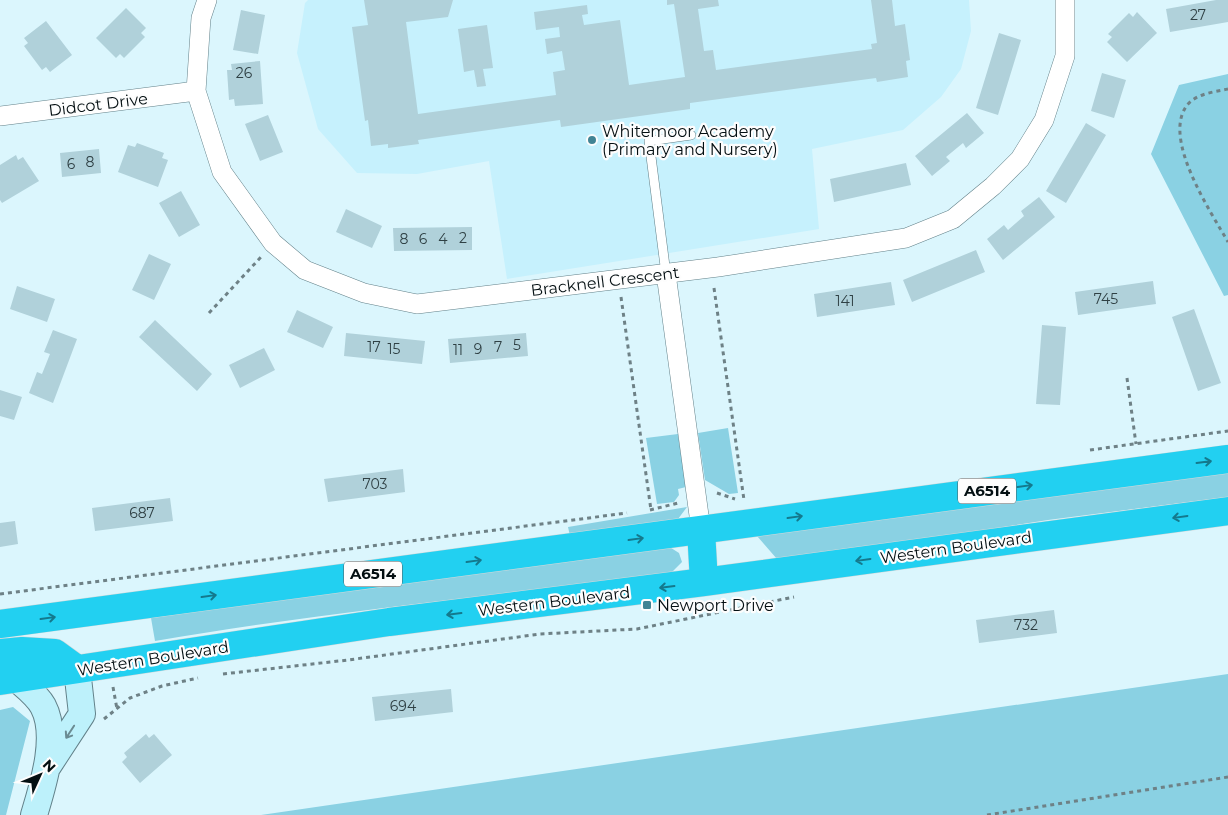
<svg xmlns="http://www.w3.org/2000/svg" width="1228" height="815" font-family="Montserrat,sans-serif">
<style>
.built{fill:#c6f1fd}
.green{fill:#8ad1e3}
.building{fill:#b0d1da}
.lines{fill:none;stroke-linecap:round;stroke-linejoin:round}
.lane-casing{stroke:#628189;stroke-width:10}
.street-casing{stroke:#628189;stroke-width:20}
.secondary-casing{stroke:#628189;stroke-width:28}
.highway-casing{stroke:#d7d9d9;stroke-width:29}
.path{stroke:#6e8186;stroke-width:3;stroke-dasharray:4 4;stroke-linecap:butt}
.lane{stroke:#fff;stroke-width:9}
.street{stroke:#fff;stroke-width:19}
.secondary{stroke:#bdf1fb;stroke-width:26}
.highway{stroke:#22d0f1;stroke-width:28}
.oneway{stroke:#14798d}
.oneway2{stroke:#6a8b92}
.poi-dot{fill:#418494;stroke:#fdfdfd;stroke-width:2}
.labels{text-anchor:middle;stroke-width:4.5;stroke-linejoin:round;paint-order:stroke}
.number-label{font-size:14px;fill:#2f4044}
.shield{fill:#fdfdfd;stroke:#4f5658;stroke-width:1}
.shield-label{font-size:15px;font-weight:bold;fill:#040f12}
.street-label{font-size:16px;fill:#040f12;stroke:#fdfdfd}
.poi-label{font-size:16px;fill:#040f12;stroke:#fdfdfd;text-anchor:start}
</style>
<rect width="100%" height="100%" fill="#dbf6fd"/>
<path class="built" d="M 308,0 L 969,0 L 971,31 L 961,69 L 941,97 L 903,130 L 812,149 L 819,229 L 507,279 L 489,161 L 417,174 L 357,173 L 318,129 L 297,53 L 305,3 Z"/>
<path class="green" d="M 1228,74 L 1228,295 L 1224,296 L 1151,154 L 1179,85 Z
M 728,428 L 738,493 L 729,494 L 705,480 L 698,433 Z
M 678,434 L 686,487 L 678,489 L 679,495 L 674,502 L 657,504 L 646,438 Z
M 1228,471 L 1228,497 L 1048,520 L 923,540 L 777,559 L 757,536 Z
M 687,507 L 678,519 L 663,524 L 570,536 L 568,527 Z
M 668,546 L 679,553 L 682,562 L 672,572 C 500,596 326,611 155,641 L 151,618 Z
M 1228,674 L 1228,815 L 261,815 Z
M 13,707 L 30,721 L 6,815 L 0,815 L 0,710 Z"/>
<path class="building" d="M 364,0 L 453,0 L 448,17 L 406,22 L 418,114 L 556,95 L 553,72 L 565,70 L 562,51 L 547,54 L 545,39 L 560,37 L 559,27 L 536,30 L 534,12 L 587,5 L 588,14 L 582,15 L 584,25 L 620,20 L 629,85 L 685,77 L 674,4 L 667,5 L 667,0 L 718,0 L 719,6 L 698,9 L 704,51 L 713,50 L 716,70 L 872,49 L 871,44 L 877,43 L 871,0 L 892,0 L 895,26 L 905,24 L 910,60 L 906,61 L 908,77 L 877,82 L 876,78 L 690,103 L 690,109 L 561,127 L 560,120 L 418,140 L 419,144 L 388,148 L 388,144 L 371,146 L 368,120 L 365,121 L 352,27 L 368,25 Z
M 1216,0 L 1228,0 L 1228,22 L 1170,32 L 1166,9 Z
M 126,8 L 146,28 L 141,33 L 145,37 L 124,58 L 120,54 L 116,58 L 96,38 Z
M 241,10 L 265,15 L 258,54 L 233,50 Z
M 1137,12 L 1157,33 L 1127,62 L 1107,42 L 1112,37 L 1108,34 L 1129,13 L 1133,17 Z
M 46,21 L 72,55 L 50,72 L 46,67 L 42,70 L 24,46 L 28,43 L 24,38 Z
M 487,25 L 493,68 L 483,69 L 486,86 L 477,87 L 474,70 L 464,72 L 458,29 Z
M 999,33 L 1021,40 L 998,115 L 976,108 Z
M 260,61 L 263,104 L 235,106 L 234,99 L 229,100 L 227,70 L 232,70 L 231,64 Z
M 1102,73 L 1126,80 L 1114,118 L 1091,111 Z
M 967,113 L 984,133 L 966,148 L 963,143 L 946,157 L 950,161 L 932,176 L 915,156 Z
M 268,115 L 283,152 L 260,161 L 245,124 Z
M 1086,123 L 1106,135 L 1066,203 L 1046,191 Z
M 137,143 L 164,153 L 162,158 L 168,160 L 158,187 L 118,172 L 128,145 L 135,147 Z
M 99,149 L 101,173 L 62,177 L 60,153 Z
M 16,155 L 18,160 L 23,157 L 39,181 L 2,203 L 0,200 L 0,165 Z
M 906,163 L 911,185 L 834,202 L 830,179 Z
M 181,191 L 200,225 L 179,237 L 159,203 Z
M 1039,197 L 1055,217 L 1003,260 L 987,239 L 1004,225 L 1008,230 L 1024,216 L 1021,211 Z
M 346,209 L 382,226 L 372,248 L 336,232 Z
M 472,227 L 472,250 L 394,251 L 393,228 Z
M 976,250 L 985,272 L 912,302 L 903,280 Z
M 149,254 L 171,264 L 154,300 L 132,290 Z
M 1153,281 L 1156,304 L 1078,315 L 1075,292 Z
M 891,282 L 895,305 L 817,317 L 814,294 Z
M 17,286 L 55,299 L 47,322 L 10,309 Z
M 1194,309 L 1221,383 L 1198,391 L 1172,317 Z
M 297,310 L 333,327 L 323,348 L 287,332 Z
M 155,320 L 212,374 L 197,391 L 139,337 Z
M 1042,325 L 1066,327 L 1060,405 L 1036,404 Z
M 53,330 L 77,339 L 53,403 L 29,393 L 37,372 L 42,374 L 50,354 L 44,352 Z
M 346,333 L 425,341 L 422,364 L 344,356 Z
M 526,333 L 528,356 L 450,363 L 448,339 Z
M 264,348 L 275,370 L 240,388 L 229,365 Z
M 0,390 L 22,397 L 14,420 L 0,416 Z
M 403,469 L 405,492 L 328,502 L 324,479 Z
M 170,498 L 173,521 L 95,531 L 92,508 Z
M 15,521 L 18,544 L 0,547 L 0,523 Z
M 1054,610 L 1057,633 L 979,643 L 976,620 Z
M 451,689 L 453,712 L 375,721 L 372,697 Z
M 146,734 L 149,738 L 154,734 L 172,755 L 140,783 L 122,762 L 127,757 L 124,753 Z"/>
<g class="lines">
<defs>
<path id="lane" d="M 666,274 L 649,141 L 691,135"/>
<path id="street" d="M 207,0 L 201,18 L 196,91 L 222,172 L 273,243 L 305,270 L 364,293 L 417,304 L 718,267 L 906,238 L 953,219 L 993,186 L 1020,159 L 1044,120 L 1065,56 L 1065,0
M 0,116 L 196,91
M 666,274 L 701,530"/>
<path id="secondary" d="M 17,679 C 26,687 37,695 43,706 C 59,736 43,785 34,815
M 48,766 L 82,714 L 77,669"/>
<path id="highway" d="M 701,530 L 704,582
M 0,624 L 1228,459
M 0,653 L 22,651 L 55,653 L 77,669
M 0,681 L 389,622 L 704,582 L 1228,511"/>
</defs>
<use href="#lane" class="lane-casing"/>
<use href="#street" class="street-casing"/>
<use href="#secondary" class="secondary-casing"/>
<use href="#highway" class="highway-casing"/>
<path class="path" d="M 1228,89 C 1215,92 1199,93 1189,103 C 1159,135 1211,212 1228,242
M 714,288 L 744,500
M 621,297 L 651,510
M 209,313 L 261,257
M 1127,378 L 1136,444
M 1090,450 L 1228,431
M 717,493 L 735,499
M 650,510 L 678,503
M 0,594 L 627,513
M 223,674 L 348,660 L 540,634 L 637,629 L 794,597
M 113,687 L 117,709
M 104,719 L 130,698 L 162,686 L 198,678
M 987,815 L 1228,777"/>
<use href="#lane" class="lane"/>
<use href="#street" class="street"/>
<use href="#secondary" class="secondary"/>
<use href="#highway" class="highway"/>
</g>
<defs><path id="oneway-shaft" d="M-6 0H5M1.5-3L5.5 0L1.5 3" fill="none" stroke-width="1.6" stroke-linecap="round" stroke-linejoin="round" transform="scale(1.25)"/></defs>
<g class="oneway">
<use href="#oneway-shaft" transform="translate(1204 462) rotate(-7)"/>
<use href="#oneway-shaft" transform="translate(1025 486) rotate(-8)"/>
<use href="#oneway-shaft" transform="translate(795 517) rotate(-8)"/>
<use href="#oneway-shaft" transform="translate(1180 517) rotate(172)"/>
<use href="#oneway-shaft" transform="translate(636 539) rotate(-8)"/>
<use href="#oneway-shaft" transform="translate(863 560) rotate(172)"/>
<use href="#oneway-shaft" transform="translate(474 561) rotate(-8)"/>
<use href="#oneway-shaft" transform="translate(667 587) rotate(173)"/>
<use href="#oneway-shaft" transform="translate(209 596) rotate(-8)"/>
<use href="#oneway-shaft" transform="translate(454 614) rotate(173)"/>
<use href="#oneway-shaft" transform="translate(48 618) rotate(-8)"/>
</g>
<use class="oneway2" href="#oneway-shaft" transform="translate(70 732) rotate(123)"/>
<g class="poi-dot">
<circle cx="592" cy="140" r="5"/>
<rect x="642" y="600" width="10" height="10" rx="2.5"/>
</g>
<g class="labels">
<g class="number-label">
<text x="1198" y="20">27</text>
<text x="244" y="78">26</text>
<text x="90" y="167">8</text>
<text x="71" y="169">6</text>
<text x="463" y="243">2</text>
<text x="404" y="244">8</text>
<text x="423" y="244">6</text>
<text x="443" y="244">4</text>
<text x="1106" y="304">745</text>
<text x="845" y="306">141</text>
<text x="517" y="350">5</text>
<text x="374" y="352">17</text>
<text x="498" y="352">7</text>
<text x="394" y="354">15</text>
<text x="478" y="354">9</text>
<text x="458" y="355">11</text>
<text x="375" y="489">703</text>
<text x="142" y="518">687</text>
<text x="1026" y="630">732</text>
<text x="403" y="711">694</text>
</g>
<g class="shield">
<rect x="958" y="478.5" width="58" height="25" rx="4"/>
<rect x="344" y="561.5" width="58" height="25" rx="4"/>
</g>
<g class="shield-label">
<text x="987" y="496">A6514</text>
<text x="373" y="579">A6514</text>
</g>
<g class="street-label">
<text transform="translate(98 104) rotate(-7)" y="6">Didcot Drive</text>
<text transform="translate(605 281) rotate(-7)" y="6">Bracknell Crescent</text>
<text transform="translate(956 547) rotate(-8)" y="6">Western Boulevard</text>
<text transform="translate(554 601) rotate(-7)" y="6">Western Boulevard</text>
<text transform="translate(153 658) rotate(-9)" y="6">Western Boulevard</text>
</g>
<g class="poi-label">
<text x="602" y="137">Whitemoor Academy<tspan x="602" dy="18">(Primary and Nursery)</tspan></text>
<text x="657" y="611">Newport Drive</text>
</g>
</g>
<g transform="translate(40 775) rotate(46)" stroke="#fdfdfd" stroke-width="4" paint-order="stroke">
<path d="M0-4L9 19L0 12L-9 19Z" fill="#040f12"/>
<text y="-8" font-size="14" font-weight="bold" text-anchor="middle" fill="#040f12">N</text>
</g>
</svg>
